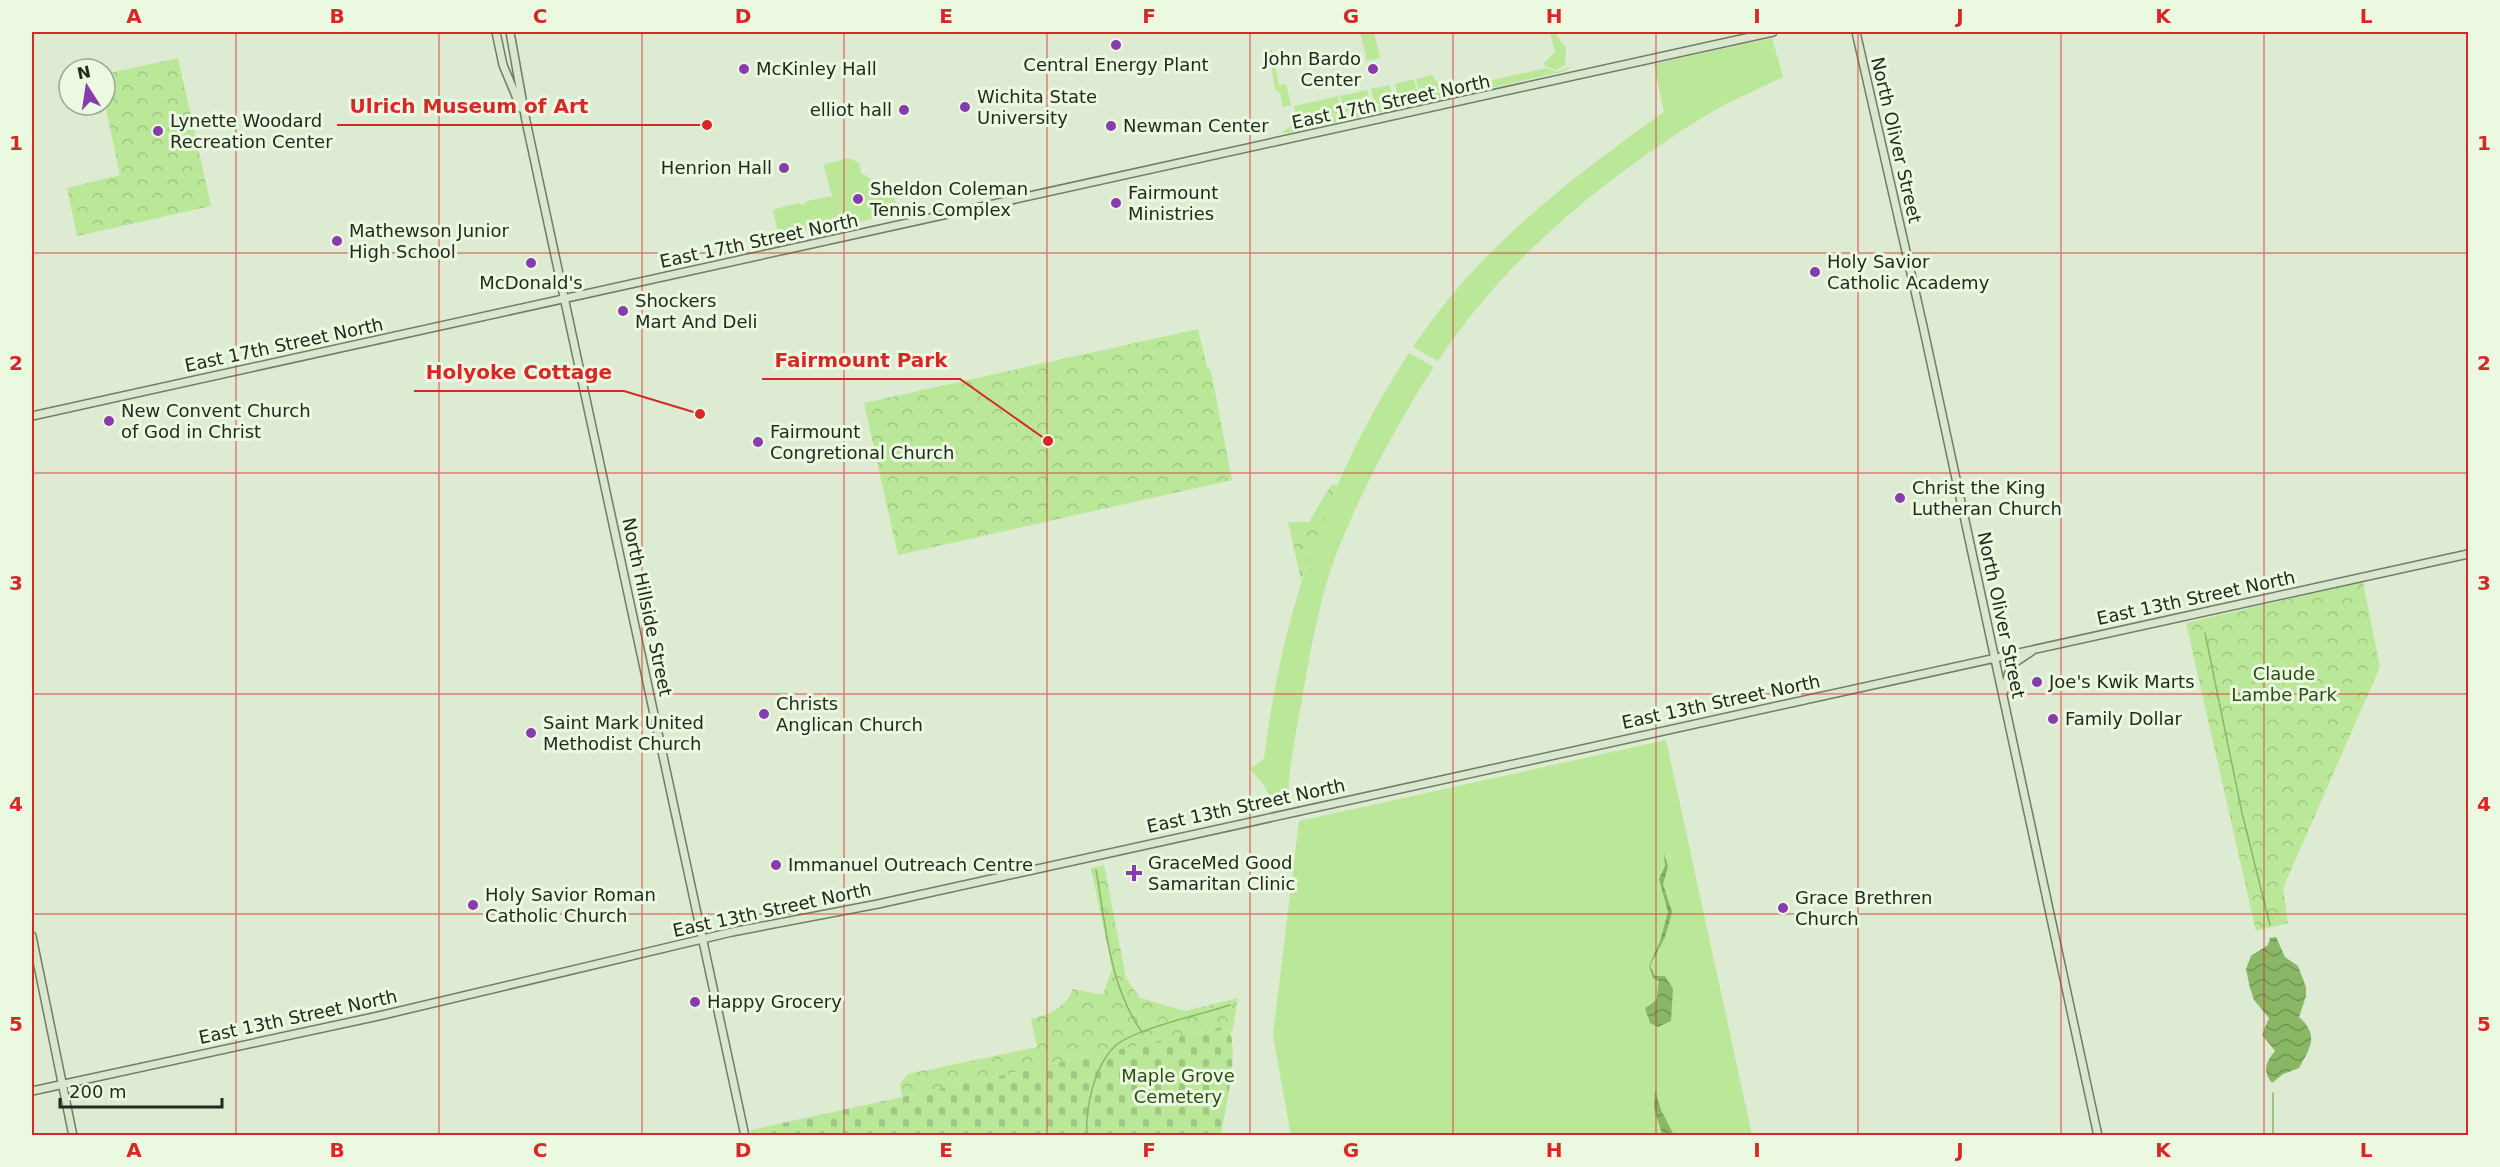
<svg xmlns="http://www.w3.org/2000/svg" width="2500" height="1167" font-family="'DejaVu Sans',sans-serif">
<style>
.grass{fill:#bbe799}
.forest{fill:url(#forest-crowns)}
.cemetery{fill:url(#cemetery-stones)}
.water{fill:url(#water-waves)}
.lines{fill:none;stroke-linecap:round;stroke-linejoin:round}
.stream{stroke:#8ab766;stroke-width:1.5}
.secondary-casing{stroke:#707d67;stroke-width:10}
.secondary{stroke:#d9e7ce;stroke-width:7}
.grid{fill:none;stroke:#d62828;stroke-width:1.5;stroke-opacity:0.55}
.poi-dot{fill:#873bac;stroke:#eaf9df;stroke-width:2}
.labels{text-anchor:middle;stroke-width:6;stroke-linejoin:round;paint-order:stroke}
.poi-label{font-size:18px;fill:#242920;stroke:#eaf9df;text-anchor:start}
.street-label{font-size:18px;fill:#242920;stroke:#eaf9df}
.park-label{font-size:18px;fill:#2f4c14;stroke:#eaf9df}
.leader{fill:none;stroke:#d62828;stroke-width:2}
.callout-dot{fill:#d62828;stroke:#eaf9df;stroke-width:2}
.callout-label{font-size:20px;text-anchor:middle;font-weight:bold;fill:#d62828;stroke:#eaf9df;stroke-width:6;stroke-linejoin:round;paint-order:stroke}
.neatline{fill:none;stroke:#d62828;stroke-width:2}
.grid-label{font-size:20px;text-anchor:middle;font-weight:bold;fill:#d62828}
</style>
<defs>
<pattern id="forest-crowns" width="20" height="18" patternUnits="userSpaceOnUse" patternTransform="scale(1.5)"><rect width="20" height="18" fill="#bbe799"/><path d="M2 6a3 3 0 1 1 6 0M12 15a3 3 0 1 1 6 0" fill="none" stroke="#a1c684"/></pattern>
<pattern id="cemetery-stones" width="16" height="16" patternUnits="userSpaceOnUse" patternTransform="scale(1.5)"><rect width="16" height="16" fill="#bbe799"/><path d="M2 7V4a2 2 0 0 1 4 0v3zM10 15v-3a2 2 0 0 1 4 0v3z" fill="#a1c684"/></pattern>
<pattern id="water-waves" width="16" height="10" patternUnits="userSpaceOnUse" patternTransform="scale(1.5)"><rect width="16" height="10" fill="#8ab766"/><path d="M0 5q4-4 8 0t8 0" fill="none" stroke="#719554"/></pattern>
</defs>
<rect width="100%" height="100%" fill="#dcebd2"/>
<path class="grass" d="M 1360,32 L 1374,32 L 1380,58 L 1367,61 Z
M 1550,32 L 1554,32 L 1566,48 L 1565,65 L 1556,70 L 1545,66 L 1544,63 L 1555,52 Z
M 1772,38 L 1783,77 C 1757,90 1729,101 1705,116 C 1603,179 1504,260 1438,361 L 1413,347 C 1477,250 1571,178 1664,112 L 1654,64 Z
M 1269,50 L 1272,50 L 1279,85 L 1286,84 L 1291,105 L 1283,107 L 1280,93 L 1275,90 Z
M 1571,66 L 1566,71 L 1287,133 L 1282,132 L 1293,125 L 1546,68 L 1557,72 Z
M 1432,75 L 1443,89 L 1420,95 L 1416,79 Z
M 1414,79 L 1418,95 L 1398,100 L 1395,84 Z
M 1390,85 L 1393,101 L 1375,105 L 1371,89 Z
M 1367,90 L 1371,106 L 1344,112 L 1340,96 Z
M 1338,96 L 1341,113 L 1297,122 L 1294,106 Z
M 849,158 L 859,163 L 861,173 L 874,181 L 888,179 L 898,209 L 896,212 L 841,227 L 808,229 L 782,238 L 779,236 L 773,211 L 775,209 L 799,203 L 803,205 L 808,201 L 832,196 L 824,167 L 825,164 Z
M 1409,353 L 1434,367 C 1396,425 1364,486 1338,549 C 1319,598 1310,653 1301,705 C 1295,738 1288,771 1288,804 L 1274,806 L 1264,785 L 1250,769 L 1264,759 C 1281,615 1329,474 1409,353 Z
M 1666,740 L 1752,1135 L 1291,1136 L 1273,1035 L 1299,821 Z"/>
<path class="forest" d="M 178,58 L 211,206 L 77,236 L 67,188 L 120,175 L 105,105 L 105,74 Z
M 1198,329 L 1207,367 L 1211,371 L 1232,480 L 898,555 L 864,403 Z
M 1331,485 L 1337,485 L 1301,580 L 1288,522 L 1309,522 Z
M 2363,582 L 2380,667 L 2283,888 L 2288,923 L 2256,931 L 2186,623 Z
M 1104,865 L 1126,978 L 1140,998 L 1185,1011 L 1238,998 L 1232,1033 L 1227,1026 L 902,1097 L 900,1084 L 908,1074 L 1037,1047 L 1031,1019 C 1052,1013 1064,1009 1073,989 L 1103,995 L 1112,969 L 1091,868 Z"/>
<path class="cemetery" d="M 1227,1026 C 1241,1045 1225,1111 1221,1135 L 752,1135 L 751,1130 Z"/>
<path class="water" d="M 1664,853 L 1668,867 L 1663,884 L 1672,912 L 1665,937 L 1650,966 L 1655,976 L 1665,976 L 1673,989 L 1671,1021 L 1658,1027 L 1650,1023 L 1645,1008 C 1663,997 1655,999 1659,981 L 1653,978 L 1649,966 L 1660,941 L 1668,912 L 1659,879 L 1665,866 Z
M 2276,937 L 2285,957 L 2298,966 L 2306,987 L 2306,996 L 2299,1017 C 2319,1035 2311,1047 2299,1068 L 2283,1074 L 2272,1083 C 2262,1071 2266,1061 2275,1051 L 2262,1035 L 2269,1018 L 2254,1000 L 2250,988 L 2246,969 L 2251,956 L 2268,945 L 2270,938 Z
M 1655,1090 L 1661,1110 L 1674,1135 L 1662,1134 L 1654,1108 Z"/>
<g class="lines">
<path class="stream" d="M 2205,633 L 2242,813 L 2270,925
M 1096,870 C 1106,925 1109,986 1142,1032
M 2273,1093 L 2273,1136
M 1087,1136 C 1085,1109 1094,1068 1113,1048 C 1129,1030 1203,1014 1230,1005"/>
<defs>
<path id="secondary" d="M 496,32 L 503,65 L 521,108
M 510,32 L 526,121 L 745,1136
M 1856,32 L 1923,326 L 2098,1136
M 32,416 L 1773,32
M 2004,691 L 2011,665 L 2032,651
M 32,936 L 73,1136
M 32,1091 L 383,1015 L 732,932 L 878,904 L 2468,554"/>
</defs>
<use href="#secondary" class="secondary-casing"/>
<use href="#secondary" class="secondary"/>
</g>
<path class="grid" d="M 236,32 L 236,1136M 439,32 L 439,1136M 642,32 L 642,1136M 844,32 L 844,1136M 1047,32 L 1047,1136M 1250,32 L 1250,1136M 1453,32 L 1453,1136M 1656,32 L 1656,1136M 1858,32 L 1858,1136M 2061,32 L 2061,1136M 2264,32 L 2264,1136M 32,253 L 2468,253M 32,473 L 2468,473M 32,694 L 2468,694M 32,914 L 2468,914"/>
<g class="poi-dot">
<circle cx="1116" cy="45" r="6"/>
<circle cx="744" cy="69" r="6"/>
<circle cx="1373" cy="69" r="6"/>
<circle cx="965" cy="107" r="6"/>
<circle cx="904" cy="110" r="6"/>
<circle cx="1111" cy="126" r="6"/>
<circle cx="158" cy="131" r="6"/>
<circle cx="784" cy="168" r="6"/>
<circle cx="858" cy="199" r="6"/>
<circle cx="1116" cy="203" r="6"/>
<circle cx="337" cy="241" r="6"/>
<circle cx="531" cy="263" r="6"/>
<circle cx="1815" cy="272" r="6"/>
<circle cx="623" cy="311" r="6"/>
<circle cx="109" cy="421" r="6"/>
<circle cx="758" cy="442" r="6"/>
<circle cx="1900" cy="498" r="6"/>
<circle cx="2037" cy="682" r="6"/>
<circle cx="764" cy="714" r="6"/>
<circle cx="2053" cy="719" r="6"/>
<circle cx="531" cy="733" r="6"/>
<circle cx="776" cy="865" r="6"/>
<path d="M1131 864h6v6h6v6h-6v6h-6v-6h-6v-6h6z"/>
<circle cx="473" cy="905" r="6"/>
<circle cx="1783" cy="908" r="6"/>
<circle cx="695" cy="1002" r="6"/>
</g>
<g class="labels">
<g class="poi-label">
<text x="1361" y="65" text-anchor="end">John Bardo<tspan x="1361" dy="21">Center</tspan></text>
<text x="1116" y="71" text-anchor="middle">Central Energy Plant</text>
<text x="756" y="75">McKinley Hall</text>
<text x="977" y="103">Wichita State<tspan x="977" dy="21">University</tspan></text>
<text x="892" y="116" text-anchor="end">elliot hall</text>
<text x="170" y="127">Lynette Woodard<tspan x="170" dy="21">Recreation Center</tspan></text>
<text x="1123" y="132">Newman Center</text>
<text x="772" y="174" text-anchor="end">Henrion Hall</text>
<text x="870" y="195">Sheldon Coleman<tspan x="870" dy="21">Tennis Complex</tspan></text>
<text x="1128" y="199">Fairmount<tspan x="1128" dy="21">Ministries</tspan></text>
<text x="349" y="237">Mathewson Junior<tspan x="349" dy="21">High School</tspan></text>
<text x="1827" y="268">Holy Savior<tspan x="1827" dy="21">Catholic Academy</tspan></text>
<text x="531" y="289" text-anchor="middle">McDonald's</text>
<text x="635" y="307">Shockers<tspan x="635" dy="21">Mart And Deli</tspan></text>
<text x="121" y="417">New Convent Church<tspan x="121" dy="21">of God in Christ</tspan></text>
<text x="770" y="438">Fairmount<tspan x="770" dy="21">Congretional Church</tspan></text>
<text x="1912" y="494">Christ the King<tspan x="1912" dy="21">Lutheran Church</tspan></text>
<text x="2049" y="688">Joe's Kwik Marts</text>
<text x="776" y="710">Christs<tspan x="776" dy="21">Anglican Church</tspan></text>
<text x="2065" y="725">Family Dollar</text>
<text x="543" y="729">Saint Mark United<tspan x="543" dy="21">Methodist Church</tspan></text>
<text x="1148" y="869">GraceMed Good<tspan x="1148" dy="21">Samaritan Clinic</tspan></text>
<text x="788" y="871">Immanuel Outreach Centre</text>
<text x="485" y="901">Holy Savior Roman<tspan x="485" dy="21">Catholic Church</tspan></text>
<text x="1795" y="904">Grace Brethren<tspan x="1795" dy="21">Church</tspan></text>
<text x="707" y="1008">Happy Grocery</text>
</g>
<g class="street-label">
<text transform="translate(1391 102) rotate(-12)" y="6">East 17th Street North</text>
<text transform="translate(1896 140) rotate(77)" y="6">North Oliver Street</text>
<text transform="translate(759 241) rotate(-12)" y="6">East 17th Street North</text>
<text transform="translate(284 345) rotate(-12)" y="6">East 17th Street North</text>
<text transform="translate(2196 598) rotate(-12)" y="6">East 13th Street North</text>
<text transform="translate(647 607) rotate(78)" y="6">North Hillside Street</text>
<text transform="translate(2001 615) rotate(78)" y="6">North Oliver Street</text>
<text transform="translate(1721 702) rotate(-12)" y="6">East 13th Street North</text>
<text transform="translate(1246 806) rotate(-12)" y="6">East 13th Street North</text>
<text transform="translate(772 910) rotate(-12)" y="6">East 13th Street North</text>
<text transform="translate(298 1017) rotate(-12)" y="6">East 13th Street North</text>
</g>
<g class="park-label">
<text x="2284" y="680">Claude<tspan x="2284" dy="21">Lambe Park</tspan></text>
<text x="1178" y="1082">Maple Grove<tspan x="1178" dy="21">Cemetery</tspan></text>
</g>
</g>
<path class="leader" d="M707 125L600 125H337M1048 441L960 379H762M700 414L624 391H414"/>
<g class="callout-dot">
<circle cx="707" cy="125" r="6"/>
<circle cx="1048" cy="441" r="6"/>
<circle cx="700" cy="414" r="6"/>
</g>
<g class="callout-label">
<text x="469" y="113">Ulrich Museum of Art</text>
<text x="861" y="367">Fairmount Park</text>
<text x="519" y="379">Holyoke Cottage</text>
</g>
<rect width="2500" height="1167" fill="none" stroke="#eaf9df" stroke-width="66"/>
<g transform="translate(87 87) rotate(348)"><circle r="28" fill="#eaf9df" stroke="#9ba693" stroke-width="1.5"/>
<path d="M0-4.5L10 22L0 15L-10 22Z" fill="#873bac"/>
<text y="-9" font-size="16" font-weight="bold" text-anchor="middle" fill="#242920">N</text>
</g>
<path d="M60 1098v9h162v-9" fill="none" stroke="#242920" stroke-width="3"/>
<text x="69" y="1098" font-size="18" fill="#242920" stroke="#eaf9df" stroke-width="4.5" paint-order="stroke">200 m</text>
<rect x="33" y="33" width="2434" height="1101" class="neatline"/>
<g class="grid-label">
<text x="134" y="23">A</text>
<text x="337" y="23">B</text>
<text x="540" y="23">C</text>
<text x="743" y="23">D</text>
<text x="946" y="23">E</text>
<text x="1149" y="23">F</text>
<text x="1351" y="23">G</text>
<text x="1554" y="23">H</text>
<text x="1757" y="23">I</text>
<text x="1960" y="23">J</text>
<text x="2163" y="23">K</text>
<text x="2366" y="23">L</text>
<text x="16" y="150">1</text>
<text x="2484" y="150">1</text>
<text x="16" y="370">2</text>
<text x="2484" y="370">2</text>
<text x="16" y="590">3</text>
<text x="2484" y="590">3</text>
<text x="16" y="811">4</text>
<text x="2484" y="811">4</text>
<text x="16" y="1031">5</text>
<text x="2484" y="1031">5</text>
<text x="134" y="1157">A</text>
<text x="337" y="1157">B</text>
<text x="540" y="1157">C</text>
<text x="743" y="1157">D</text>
<text x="946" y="1157">E</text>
<text x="1149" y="1157">F</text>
<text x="1351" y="1157">G</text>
<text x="1554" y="1157">H</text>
<text x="1757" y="1157">I</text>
<text x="1960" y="1157">J</text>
<text x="2163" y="1157">K</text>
<text x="2366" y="1157">L</text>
</g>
</svg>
